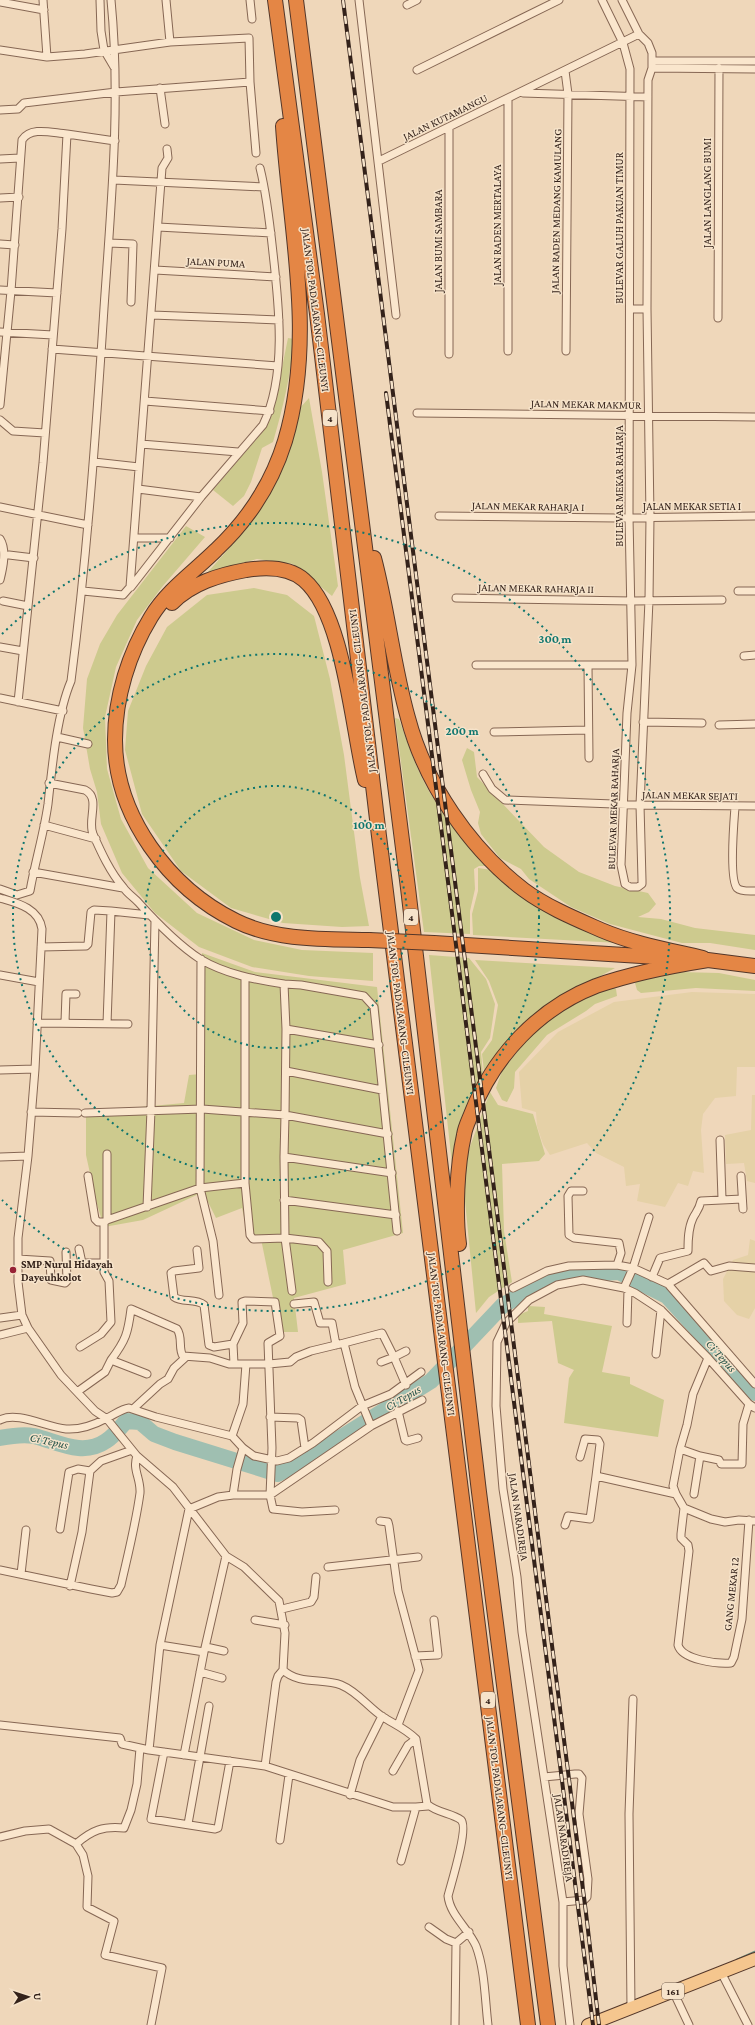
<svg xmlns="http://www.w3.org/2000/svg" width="755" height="2025" font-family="'Crimson Pro',serif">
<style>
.farmland{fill:#e5d1a7}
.green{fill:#cdca8e}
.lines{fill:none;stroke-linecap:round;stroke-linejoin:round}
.stream{stroke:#678c7d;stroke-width:2.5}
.river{stroke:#9fbfb1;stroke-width:16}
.minor-casing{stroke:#866754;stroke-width:9}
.primary-casing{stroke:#533629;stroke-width:14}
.motorway-casing{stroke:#533629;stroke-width:16}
.minor{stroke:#fae6cd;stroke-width:7}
.primary{stroke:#f5c68e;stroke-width:12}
.motorway{stroke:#e48645;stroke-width:14}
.rail-casing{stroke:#34221a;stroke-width:4}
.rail{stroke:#f6e3ca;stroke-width:2.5;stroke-dasharray:8;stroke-linecap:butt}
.motorway-bridge-casing{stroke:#533629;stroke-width:16;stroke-linecap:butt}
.motorway-bridge{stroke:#e48645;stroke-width:14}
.ring{fill:none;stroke:#0f766e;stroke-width:2;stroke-dasharray:2 4}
.poi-dot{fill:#972235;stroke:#f6e3ca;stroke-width:1.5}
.labels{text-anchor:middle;stroke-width:3;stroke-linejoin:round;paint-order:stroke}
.shield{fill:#f6e3ca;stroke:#6e5c4f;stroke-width:1}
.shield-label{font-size:10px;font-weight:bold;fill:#34221a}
.street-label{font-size:11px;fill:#34221a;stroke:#f6e3ca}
.poi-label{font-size:11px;font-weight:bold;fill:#34221a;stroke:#f6e3ca;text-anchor:start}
.water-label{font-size:12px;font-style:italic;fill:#28554b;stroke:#f6e3ca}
.centre{fill:#0f766e;stroke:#f6e3ca;stroke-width:2}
.ring-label{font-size:12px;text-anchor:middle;font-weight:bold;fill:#0f766e;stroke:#f6e3ca;stroke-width:3;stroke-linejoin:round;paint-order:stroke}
</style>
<rect width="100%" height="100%" fill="#efd7ba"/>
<path class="farmland" d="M 692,992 L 755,994 L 755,1067 L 737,1067 L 736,1096 L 715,1098 L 703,1114 L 701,1130 L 704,1173 L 693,1171 L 688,1186 L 678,1183 L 665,1207 L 637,1201 L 640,1184 L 626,1186 L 624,1167 L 596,1153 L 587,1143 L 550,1155 L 543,1144 L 537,1126 L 536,1112 L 522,1108 L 519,1072 L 558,1032 L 614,1002 Z
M 752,1095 L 755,1095 L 755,1183 L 747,1181 L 744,1163 L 726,1164 L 725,1135 L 751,1130 Z
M 750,1239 L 755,1241 L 755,1308 L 749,1319 L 737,1315 L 724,1301 L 723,1279 L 733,1260 L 748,1255 Z"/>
<path class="green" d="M 288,338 L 294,339 C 291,374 283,408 273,442 L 262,448 L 251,482 L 244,496 L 233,506 L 213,490 L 265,429 L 273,412 Z
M 309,398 L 322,472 L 338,586 L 332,596 L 293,564 L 257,559 L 207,573 L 248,527 L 279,473 L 298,410 Z
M 186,526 L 205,537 L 162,587 L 137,620 L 116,667 L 105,717 L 107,769 L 121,819 L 148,868 L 197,913 L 254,940 L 302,950 L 373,953 L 373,981 L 309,976 L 252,967 L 199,947 L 155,913 L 122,873 L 101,824 L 97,792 L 90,769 L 83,728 L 87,679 L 100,644 L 117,615 Z
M 254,588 L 287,595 L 314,616 L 330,679 L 344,755 L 360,878 L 369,926 L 342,927 L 283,923 L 231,908 L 181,871 L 142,814 L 125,750 L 128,711 L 146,666 L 167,627 L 207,595 Z
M 395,718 L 399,719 C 408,744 416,769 430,793 C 445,818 471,845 491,866 L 479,866 L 474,869 L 475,889 L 470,911 L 470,934 L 424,932 Z
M 467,748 L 474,752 L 477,777 L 544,847 L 579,872 L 615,886 L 648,893 L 656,904 L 649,912 L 638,917 L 661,919 L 695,928 L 755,935 L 755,950 L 710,943 L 682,943 L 610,924 L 571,907 L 529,879 L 521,869 L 500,858 L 481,834 L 478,823 L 480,812 L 471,790 L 462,760 Z
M 478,868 L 492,870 L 511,889 L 556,917 L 619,943 L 473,935 L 472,914 L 478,891 Z
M 202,953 L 255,972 L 377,987 L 403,1233 L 343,1250 L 346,1284 L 294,1298 L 298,1332 L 280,1332 L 261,1239 L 249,1241 L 242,1208 L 216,1218 L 203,1192 L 143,1220 L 104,1227 L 96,1201 L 86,1155 L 86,1112 L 184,1103 L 189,1075 L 201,1074 Z
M 429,955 L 469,958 L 486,979 L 495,1004 L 490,1038 L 481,1052 L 483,1075 L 466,1112 L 452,1164 Z
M 475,960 L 615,968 L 568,994 L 501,1050 L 484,1071 L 482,1054 L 492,1040 L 498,1005 L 489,981 Z
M 679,972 L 719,973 L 755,980 L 755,991 L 696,988 L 641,993 L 637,990 L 635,983 L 642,976 Z
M 610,986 L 616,989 L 617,996 L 595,1004 L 586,1011 L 547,1035 L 515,1072 L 514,1088 L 507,1102 L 502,1100 L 496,1088 L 502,1071 L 544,1019 L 600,989 Z
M 490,1092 L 498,1105 L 533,1114 L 545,1154 L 539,1161 L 502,1164 L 504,1231 L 512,1282 L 489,1297 L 476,1313 L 464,1191 L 468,1152 Z
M 528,1306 L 545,1307 L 544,1314 L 612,1326 L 602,1372 L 630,1377 L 630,1384 L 664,1400 L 658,1437 L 564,1423 L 569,1378 L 574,1370 L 558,1363 L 552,1321 L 518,1323 L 518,1315 L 528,1311 Z"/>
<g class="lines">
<path class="stream" d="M 737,1960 L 755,1952"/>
<path class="river" d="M 0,1438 C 10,1436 24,1434 34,1436 C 58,1442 83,1457 106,1441 C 114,1436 120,1428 126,1421 L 140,1422 L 154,1434 L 175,1442 L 278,1474 L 305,1460 L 431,1381 L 503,1305 L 557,1276 L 619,1272 L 667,1296 L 755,1393"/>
<defs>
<path id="minor" d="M 43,0 L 47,57
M 100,0 L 101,31 L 104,50 L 114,67
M 166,0 L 170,42
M 250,0 L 252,19
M 359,0 L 396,315
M 602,0 L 623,43 L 630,69 L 629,517 L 632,665 L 627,713 L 621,865 L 625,884 L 630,887 L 638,887 L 642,884 L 642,880 L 640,805 L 649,600 L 650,517 L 647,309 L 648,80 L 652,68 L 652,53 L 648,43 L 639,34 L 622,0
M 0,2 L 44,10
M 407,5 L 417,0
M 0,50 L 47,57 L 85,54 L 170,42 L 249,38 L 250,82 L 256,153
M 653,61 L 755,61
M 652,68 L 755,69
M 417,70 L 559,0
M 565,71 L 568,94 L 566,351
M 160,88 L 165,124
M 523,93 L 648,97
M 0,110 L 18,109 L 24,103 L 116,92 L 250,82
M 449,129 L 449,354
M 67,134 L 115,141
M 0,159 L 20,158
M 379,161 L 639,34
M 114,180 L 264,187
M 0,198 L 19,197
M 158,227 L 271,233
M 109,243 L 133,244 L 131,302
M 0,244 L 15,245
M 155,270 L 276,277
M 0,290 L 57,293
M 630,309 L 647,309
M 152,315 L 279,320
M 718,318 L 719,68
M 0,332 L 53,335
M 52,349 L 278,366
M 508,351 L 508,99
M 145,401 L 270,411
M 0,405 L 11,291 L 22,140 C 31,126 52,133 67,134 L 62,229 L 43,463 L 18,702
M 417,413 L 755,417
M 0,420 L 13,431 L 45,433
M 141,444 L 238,452
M 94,462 L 139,467
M 138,489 L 201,497
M 0,507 L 88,525
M 439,516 L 617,518 L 755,516
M 134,538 L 170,538
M 0,539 C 7,550 3,568 0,580
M 9,555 L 34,558
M 131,587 L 201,497 L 263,425 C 287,375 279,306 273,253 C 270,225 267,196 260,168
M 83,591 L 123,595 L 130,587 L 162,168 L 168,158 L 167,149
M 738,591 L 755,591
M 456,598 L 632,601 L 722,600
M 3,601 L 28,606
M 0,647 L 23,651
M 744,656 L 755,655
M 476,665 L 632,665
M 588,666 L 589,758
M 0,698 L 63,711
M 643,722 L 702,723
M 719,725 L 755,724
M 494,732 L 588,730
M 57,737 L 88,744
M 483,774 L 492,789 L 505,800 L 640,805 L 755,806
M 49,783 L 85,790 C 101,798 87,820 93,834 C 101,852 110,872 123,887 C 127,893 133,897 138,902 C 156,922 177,944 200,959 C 225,974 256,980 284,984 L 286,1029 L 285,1115 L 202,1109 L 85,1113
M 735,807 C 734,820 729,879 737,888 C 741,892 750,891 755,891
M 44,825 L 96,839
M 33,872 L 123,888
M 0,889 L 17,895 L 30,891 C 35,862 44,833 48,804 C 52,767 57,714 71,681 C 87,557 96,433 104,308 C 111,205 121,103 111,0
M 0,898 C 17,903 39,908 42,929 L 35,1069 L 28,1156 L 18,1238 L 18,1282 L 22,1315 L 28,1328 L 61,1375 L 95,1411 L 107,1419 L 137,1456 L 173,1487 L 226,1556 L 244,1567 L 279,1601 L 285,1633 L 283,1670 C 299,1685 323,1678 341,1685 C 358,1692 368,1707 383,1717 C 394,1724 406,1729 416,1739 L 427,1804 C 437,1813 452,1813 461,1820 C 469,1827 451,1884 448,1896 C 450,1915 468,1928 476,1946 C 485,1970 485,2000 488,2025
M 41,947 L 86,946 L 88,944 L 91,912 L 94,910 L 111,911
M 201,959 L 200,1188 L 213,1241 L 219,1295
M 0,975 L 39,982
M 245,977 L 245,1183 L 250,1235 L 253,1239 L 285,1238 L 319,1242 L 327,1251 L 328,1282
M 284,984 L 301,985 L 364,996 L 374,1007 L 397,1231
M 65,1022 L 66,994 L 76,994
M 37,1023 L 128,1024
M 107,1024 L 111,911 L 149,915
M 286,1029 L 379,1045
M 0,1070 L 35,1069
M 286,1071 L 382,1090
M 31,1112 L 78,1113
M 388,1134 L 285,1115 L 284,1157 L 392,1173
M 720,1140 L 722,1199
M 0,1157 L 28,1156
M 284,1157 L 285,1238 L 292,1291
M 88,1176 L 95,1219 L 98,1222 L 104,1222
M 741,1176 L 743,1209
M 583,1191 L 571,1191 L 568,1196 L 569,1235 L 574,1238 L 619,1243 L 621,1253 L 617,1265
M 284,1200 L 396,1215
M 147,1207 L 151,1110 L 155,921
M 107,1220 L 200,1188 L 245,1183
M 79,1249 L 82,1263 L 104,1263
M 197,1250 L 199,1268 L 174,1271 L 171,1273 L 174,1297 C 182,1303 196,1298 204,1305 L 209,1345 L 214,1347 L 233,1344 L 234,1364
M 18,1259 L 50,1261 L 51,1280 L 65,1283 L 67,1281 L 66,1252
M 652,1277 L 660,1258 L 688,1251 C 688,1241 688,1228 693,1218 C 696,1212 699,1210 701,1201 L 742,1199
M 668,1284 L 704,1263 L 711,1271 L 729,1266 L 755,1268
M 513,1288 L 547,1271 L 569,1266 L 617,1265 L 633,1268 L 668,1284 L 755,1384
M 624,1288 L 633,1268 L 649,1217
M 294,1304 L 314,1302 L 320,1323 L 332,1323 L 336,1345
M 0,1318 L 22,1315
M 627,1323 L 628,1290
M 0,1335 L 28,1328
M 344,1343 L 382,1333 L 394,1357 L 406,1351
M 233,1344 L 243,1323 L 242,1302 L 245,1301 L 275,1302 L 280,1336 L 268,1343 L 272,1448 L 270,1495 L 273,1509 L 302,1512 L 335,1510
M 80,1347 L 101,1334 L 111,1322 L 109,1281 L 104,1272 L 104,1222 L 107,1220 L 107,1154
M 656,1354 L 661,1310
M 381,1362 L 394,1357 L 406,1385
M 147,1374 L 111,1360 C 126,1340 128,1333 131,1309 L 177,1329 C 183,1337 178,1349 183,1356 L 210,1358 L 229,1364 L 269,1364 L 290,1362 L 296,1357 L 311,1351 L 344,1343 L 355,1387 L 371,1426
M 77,1392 L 105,1372 L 111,1360
M 133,1409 L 160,1384 L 168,1379 L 174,1368 L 186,1357
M 398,1411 L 405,1440 L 407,1441 L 418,1438
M 270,1417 L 298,1418 L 301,1420 L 305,1448
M 0,1420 C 17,1411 46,1427 66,1429 C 80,1430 94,1425 107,1418 C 114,1415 121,1409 129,1408 L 156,1417 L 232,1436 L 243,1448 L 254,1456 L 277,1461 L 289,1458 L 313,1443 L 362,1406 L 391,1394 L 421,1372
M 232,1436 L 243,1404 L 246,1364
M 700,1456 L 719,1460 L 721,1464 L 742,1464 L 743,1424 L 749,1404
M 580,1457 L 585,1439 L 598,1440 L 600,1444 L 596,1476 L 676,1494 L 684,1508 L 711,1519 L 725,1522 L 739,1520 L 755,1521
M 676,1494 L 673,1486 L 680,1449
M 694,1494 L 700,1456 L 680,1449 L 687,1425 L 693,1394 L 708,1358
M 233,1495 L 237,1469 L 243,1448
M 684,1508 L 681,1534 L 681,1538 L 688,1545 L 689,1551 L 678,1645 C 682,1660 717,1664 731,1663 L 734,1657 L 742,1619 L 749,1520
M 380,1521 L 388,1522 L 389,1526 L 398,1591 L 419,1670 L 398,1725
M 565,1525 L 568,1516 L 590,1519 L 596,1476
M 60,1529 L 69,1472 L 78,1469 L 90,1471
M 328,1567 L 418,1557
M 0,1570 L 91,1589 L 112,1593 L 117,1592 L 121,1585 C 128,1554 136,1523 140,1493 C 141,1479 132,1469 137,1456
M 21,1574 L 26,1530
M 70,1586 L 82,1532 L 90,1471 L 101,1461 L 132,1450
M 282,1609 L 311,1602 L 314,1597 L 316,1577
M 255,1620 L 285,1625
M 160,1645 L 204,1652 L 226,1556
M 206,1647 L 224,1651
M 415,1656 L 438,1655 L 434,1620
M 283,1670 L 278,1676 L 276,1682 L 265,1766 L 393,1807 L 416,1807
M 200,1672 L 222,1678
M 209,1706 L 200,1757 L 265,1766
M 0,1725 L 120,1738 L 122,1744 L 140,1748
M 149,1750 L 200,1757 L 188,1824
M 164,1752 L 151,1819 L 215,1829 L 218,1828 L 230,1761
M 184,1755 L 204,1652
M 393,1771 L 408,1745 L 416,1739
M 544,1777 L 575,1774 L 579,1774 L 582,1778 L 579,1814 L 588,1879 L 587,1897 L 584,1900 L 563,1902
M 350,1795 L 360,1760 L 382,1716
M 0,1837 L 25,1831 L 49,1829 L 76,1844 L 83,1855 L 88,1876 L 87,1907 L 114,1921 L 105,1955 L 162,1968 L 151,2025
M 280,1840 L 289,1775
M 76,1844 C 92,1830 103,1826 124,1828 L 131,1810 L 137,1784 L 140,1748 L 149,1750 L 160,1645 L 189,1509 L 218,1497 L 233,1495 L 270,1495 L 371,1426 L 422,1400
M 401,1861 L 416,1807 L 428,1806
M 429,1927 L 446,1939 L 456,1943
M 456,1943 L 469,1932
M 721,1972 L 748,2025
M 673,1991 L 689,2025
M 631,2008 L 629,1814 L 633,1699
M 455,2025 L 456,1943
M 570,2025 L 563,1966 L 563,1902 L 522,1632 L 517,1577 L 503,1489 L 496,1406 L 497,1342 L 506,1323 L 529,1300 L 557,1285 L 583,1280 L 624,1288 L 635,1293 L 661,1310 L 708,1358 L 749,1404 L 755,1408"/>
<path id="primary" d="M 588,2025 L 755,1959"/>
<path id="motorway" d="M 275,0 L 317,314 L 379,836 L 528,2025
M 296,0 L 408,888 L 479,1492 L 548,2025
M 283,126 C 290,232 316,337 285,441 C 272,483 248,520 216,550 C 195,571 167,590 151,617 C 129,653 115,697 115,740 C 115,816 169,888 236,921 C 276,941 325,939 369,940
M 374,558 C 388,611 393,665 408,718 C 425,783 470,849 524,890 C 547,907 576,919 601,930 C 634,944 669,950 703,958
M 172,603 C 192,583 219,575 246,570 C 265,567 289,567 304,580 C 344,614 352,728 365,780
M 434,943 L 673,958
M 700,959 L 755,966
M 459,1244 C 455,1213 457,1166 464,1135 C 465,1127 469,1120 472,1112 C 494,1056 539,1008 596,986 C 633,973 670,966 708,960"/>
</defs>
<use href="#minor" class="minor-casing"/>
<use href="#primary" class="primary-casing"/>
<use href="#motorway" class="motorway-casing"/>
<use href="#minor" class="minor"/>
<use href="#primary" class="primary"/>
<use href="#motorway" class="motorway"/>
<defs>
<path id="rail" d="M 343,0 L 586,1913 L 599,2025
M 386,393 L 593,2025"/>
</defs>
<use href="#rail" class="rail-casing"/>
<use href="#rail" class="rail"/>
<defs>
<path id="motorway-bridge" d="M 369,940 L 434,943"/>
</defs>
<use href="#motorway-bridge" class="motorway-bridge-casing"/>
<use href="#motorway-bridge" class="motorway-bridge"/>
</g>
<g class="ring">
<circle cx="276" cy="917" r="131"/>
<circle cx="276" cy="917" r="263"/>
<path d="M2 634A394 394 0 1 1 2 1200"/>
</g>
<circle class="poi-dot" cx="13" cy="1270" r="4"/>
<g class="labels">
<g class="shield">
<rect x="323" y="410" width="14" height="16" rx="3"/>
<rect x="404" y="909" width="14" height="16" rx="3"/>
<rect x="481" y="1692" width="14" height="16" rx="3"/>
<rect x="662" y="1983" width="22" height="16" rx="3"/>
</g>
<g class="shield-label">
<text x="330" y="422">4</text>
<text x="411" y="921">4</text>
<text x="488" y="1704">4</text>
<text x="673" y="1995">161</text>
</g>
<g class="street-label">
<text transform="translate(445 117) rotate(-26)" y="4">JALAN KUTAMANGU</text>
<text transform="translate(707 193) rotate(-90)" y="4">JALAN LANGLANG BUMI</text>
<text transform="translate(556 211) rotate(-89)" y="4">JALAN RADEN MEDANG KAMULANG</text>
<text transform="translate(497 225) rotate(-90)" y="4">JALAN RADEN MERTALAYA</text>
<text transform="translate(619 228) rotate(-90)" y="4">BULEVAR GALUH PAKUAN TIMUR</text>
<text transform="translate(438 241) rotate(-90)" y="4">JALAN BUMI SAMBARA</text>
<text transform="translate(216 262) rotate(3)" y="4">JALAN PUMA</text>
<text transform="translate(316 310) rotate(83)" y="4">JALAN TOL PADALARANG–CILEUNYI</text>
<text transform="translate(586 404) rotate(1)" y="4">JALAN MEKAR MAKMUR</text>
<text transform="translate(619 486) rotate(-90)" y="4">BULEVAR MEKAR RAHARJA</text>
<text transform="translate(528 506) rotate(1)" y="4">JALAN MEKAR RAHARJA I</text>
<text x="692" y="510">JALAN MEKAR SETIA I</text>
<text transform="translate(536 588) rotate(1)" y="4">JALAN MEKAR RAHARJA II</text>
<text transform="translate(362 691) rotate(-97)" y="4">JALAN TOL PADALARANG–CILEUNYI</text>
<text transform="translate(690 795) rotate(1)" y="4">JALAN MEKAR SEJATI</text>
<text transform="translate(613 809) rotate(-88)" y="4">BULEVAR MEKAR RAHARJA</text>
<text transform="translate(401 1013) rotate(83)" y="4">JALAN TOL PADALARANG–CILEUNYI</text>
<text transform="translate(442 1334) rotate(83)" y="4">JALAN TOL PADALARANG–CILEUNYI</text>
<text transform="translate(519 1517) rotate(82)" y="4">JALAN NARADIREJA</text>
<text transform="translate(731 1594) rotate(-84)" y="4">GANG MEKAR 12</text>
<text transform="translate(500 1798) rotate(83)" y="4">JALAN TOL PADALARANG–CILEUNYI</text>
<text transform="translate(564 1838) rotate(82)" y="4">JALAN NARADIREJA</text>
</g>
<g class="poi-label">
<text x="21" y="1268">SMP Nurul Hidayah<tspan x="21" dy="13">Dayeuhkolot</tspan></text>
</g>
<g class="water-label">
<text transform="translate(721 1356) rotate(48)" y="4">Ci Tepus</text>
<text transform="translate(403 1398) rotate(-31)" y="4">Ci Tepus</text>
<text transform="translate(49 1441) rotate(12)" y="4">Ci Tepus</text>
</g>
</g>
<circle cx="276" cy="917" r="6" class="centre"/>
<g class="ring-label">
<text x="555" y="643">300 m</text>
<text x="462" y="735">200 m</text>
<text x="369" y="829">100 m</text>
</g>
<g transform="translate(28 1997) rotate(87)" stroke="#f6e3ca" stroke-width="3" paint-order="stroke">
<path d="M0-3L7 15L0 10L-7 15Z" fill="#34221a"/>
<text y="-6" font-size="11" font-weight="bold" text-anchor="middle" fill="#34221a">U</text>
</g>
</svg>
